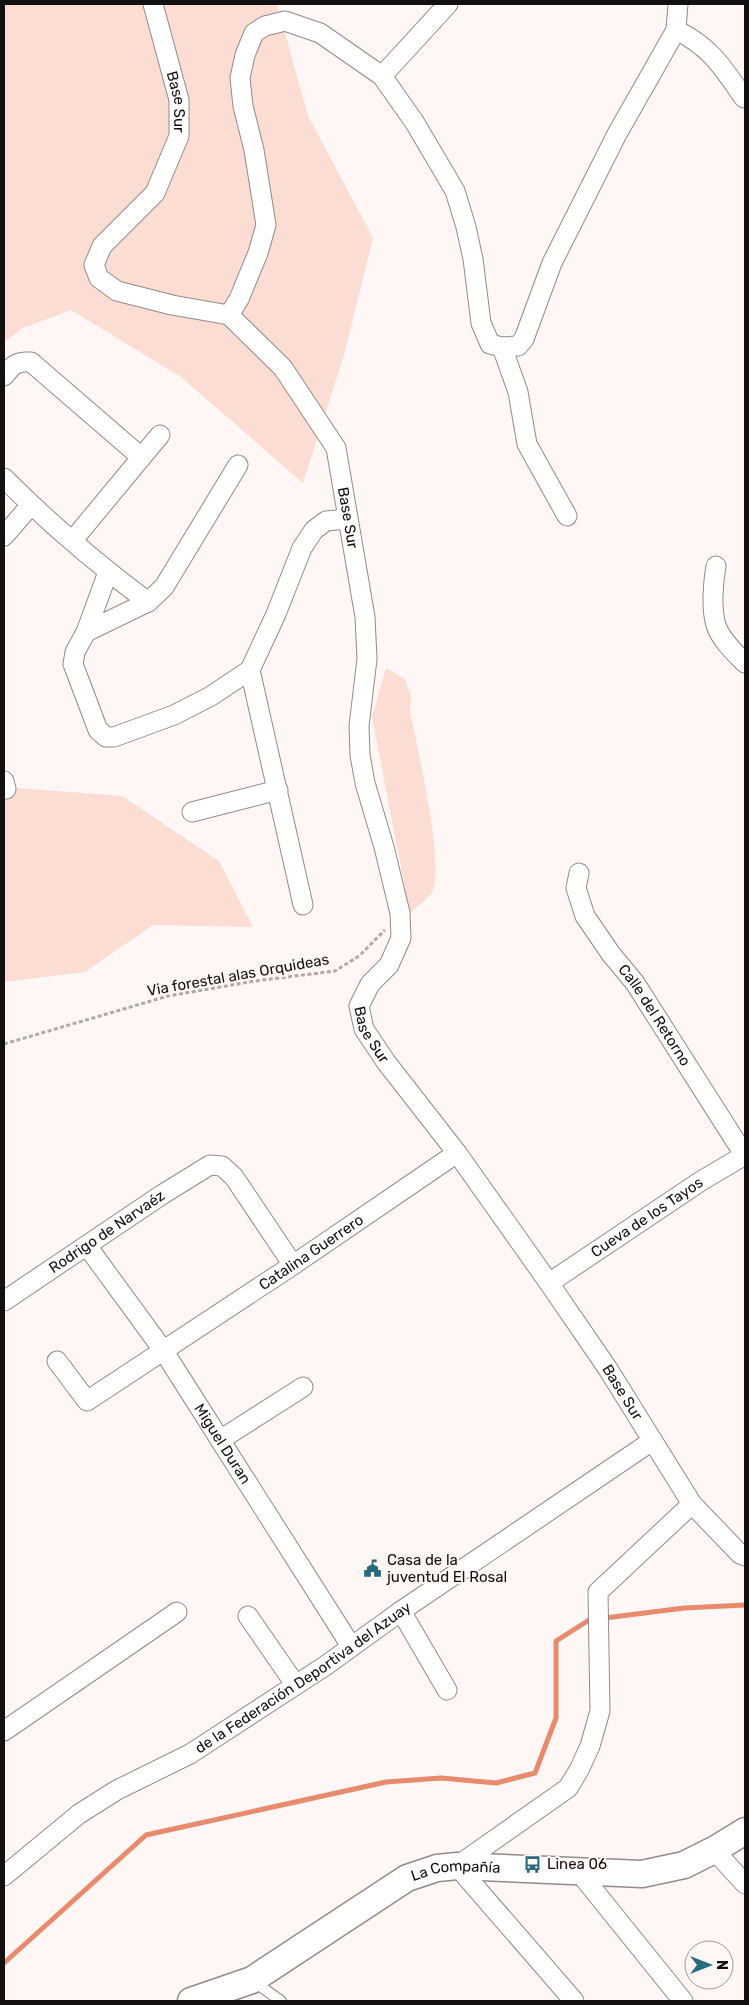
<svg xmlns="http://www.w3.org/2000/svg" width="749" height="2005" font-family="Rubik,sans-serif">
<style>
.green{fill:#fbddd4}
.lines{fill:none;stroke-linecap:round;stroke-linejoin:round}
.stream{stroke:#e88a6c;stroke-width:5}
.lane-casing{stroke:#948a87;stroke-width:12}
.street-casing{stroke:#948a87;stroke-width:21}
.secondary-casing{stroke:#948a87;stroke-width:29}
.path{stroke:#afa9a8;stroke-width:3;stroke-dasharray:4 2.5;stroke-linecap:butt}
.lane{stroke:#fff;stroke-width:10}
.street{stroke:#fff;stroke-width:19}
.secondary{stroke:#fff;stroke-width:26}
.labels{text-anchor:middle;stroke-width:4;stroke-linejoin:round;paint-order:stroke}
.street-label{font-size:15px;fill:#14100f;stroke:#fef7f5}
.poi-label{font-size:15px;fill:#14100f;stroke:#fef7f5;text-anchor:start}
</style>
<rect width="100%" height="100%" fill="#fef7f5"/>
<path class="green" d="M 4,4 L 277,4 L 308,116 L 373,238 L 344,355 L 303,483 L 181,377 L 71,310 L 23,328 L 4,342 Z
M 386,668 L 405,679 L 411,697 L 410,711 C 416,744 446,866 432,892 C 427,900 416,907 410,914 L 372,717 Z
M 4,787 L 122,796 L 219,861 L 253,927 L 153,925 L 85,972 L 4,982 Z"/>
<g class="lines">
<path class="stream" d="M 4,1963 L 146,1835 L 386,1782 L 441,1778 L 496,1783 L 535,1773 L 556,1718 L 556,1641 L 589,1620 L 684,1608 L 745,1605"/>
<defs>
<path id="lane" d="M 253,1981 L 281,2001"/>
<g id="street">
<path id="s1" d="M 153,4 L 179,100 L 179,136 L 155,193 L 102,246 L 94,265 L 99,278 L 117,291 L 172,305 L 229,315 L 283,368 L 336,448 L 365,617 L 367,659 L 359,726 L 360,755 L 365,783 L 384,847 L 400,913 L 401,938 L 389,965 L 370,984 L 359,1006 L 364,1029 L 386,1062 L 457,1153 L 549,1283 L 608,1369 L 692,1504 L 740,1554 L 745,1556"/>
<path d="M 676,30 C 711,47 723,68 744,98"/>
<path d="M 382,76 L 448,4"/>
<path d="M 229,315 L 239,299 L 258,253 L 266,225 L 254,150 L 243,106 L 240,78 L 245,55 L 254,33 L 265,26 L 285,21 L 320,33 L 382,76 L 415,123 L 455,191 L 466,227 L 473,259 L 481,323 L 490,344 L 502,347 L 518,346 L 524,339 L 552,263 L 617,134 L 676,30 L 678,4"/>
<path d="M 502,347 L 518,392 L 527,444 L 567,516"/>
<path d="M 4,376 C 13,365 16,361 31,362 L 141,457"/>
<path d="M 4,478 C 48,522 97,564 148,602"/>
<path d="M 4,536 L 31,505"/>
<path d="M 73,540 L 160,435"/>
<path d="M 716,566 C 713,583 711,609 716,625 C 720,639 735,653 745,663"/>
<path d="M 108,572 L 86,632 L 75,652 L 73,664 L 98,730 L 106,737 L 114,737 L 174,715 L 211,696 L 250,670 L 276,614 L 302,548 L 314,530 L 326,521 L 347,519"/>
<path d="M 86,632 L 148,602 L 164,587 L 238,465"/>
<path d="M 250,670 L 303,905"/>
<path d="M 4,781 L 6,789"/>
<path d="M 192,812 L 278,790"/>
<path id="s2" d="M 579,873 L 576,888 L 585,916 L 611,954 L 635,983 L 745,1156"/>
<path id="s3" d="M 87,1246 L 163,1350 L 351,1646"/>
<path id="s4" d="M 549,1283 L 701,1181 L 745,1155"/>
<path id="s5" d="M 4,1301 L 163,1194 L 210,1165 L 222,1166 L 234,1177 L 293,1265"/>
<path id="s6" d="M 57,1361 L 87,1401 L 293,1265 L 457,1153"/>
<path d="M 220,1440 L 303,1387"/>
<path d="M 401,1611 L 447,1690"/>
<path d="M 248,1616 L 295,1684"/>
<path d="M 4,1731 L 177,1612"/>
<path d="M 714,1850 L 745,1884"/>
<path d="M 579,1872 L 683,2001"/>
<path id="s7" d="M 4,1876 L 79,1814 L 117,1790 L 190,1754 L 325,1666 L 401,1611 L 652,1441"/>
<path d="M 574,2001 L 457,1866 L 568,1788 L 579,1770 L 590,1746 L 600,1711 L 598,1592 L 692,1504"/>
</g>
<g id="secondary">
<path id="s8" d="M 191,2001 L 252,1980 L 407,1878 L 437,1868 L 457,1866 L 642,1874 L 684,1865 L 714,1850 L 745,1831"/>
</g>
</defs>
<use href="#lane" class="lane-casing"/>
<use href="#street" class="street-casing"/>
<use href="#secondary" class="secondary-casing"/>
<path class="path" d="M 4,1044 L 168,996 L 255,981 L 335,971 L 359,956 L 385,930"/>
<use href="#lane" class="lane"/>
<use href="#street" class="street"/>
<use href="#secondary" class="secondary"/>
</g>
<defs>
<symbol id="civic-bare" viewBox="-9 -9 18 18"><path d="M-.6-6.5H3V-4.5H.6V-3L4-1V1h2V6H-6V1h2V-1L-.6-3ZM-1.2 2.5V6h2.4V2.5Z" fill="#286b7d" stroke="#fef7f5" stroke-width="2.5" paint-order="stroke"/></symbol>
<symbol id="bus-bare" viewBox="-9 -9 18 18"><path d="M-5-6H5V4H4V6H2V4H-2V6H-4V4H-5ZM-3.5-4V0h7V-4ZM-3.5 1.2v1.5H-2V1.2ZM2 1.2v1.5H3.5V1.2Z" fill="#286b7d" stroke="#fef7f5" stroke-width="2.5" paint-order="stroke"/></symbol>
</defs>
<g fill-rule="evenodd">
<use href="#civic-bare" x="360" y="1556" width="25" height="25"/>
<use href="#bus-bare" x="520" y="1852" width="25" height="25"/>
</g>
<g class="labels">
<g class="street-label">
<text dy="5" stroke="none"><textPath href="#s1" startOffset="101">Base Sur</textPath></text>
<text dy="5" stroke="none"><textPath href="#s1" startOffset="686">Base Sur</textPath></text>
<text transform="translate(238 975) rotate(-10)" y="5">Via forestal alas Orquideas</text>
<text dy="5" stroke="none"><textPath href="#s2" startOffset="166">Calle del Retorno</textPath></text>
<text dy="5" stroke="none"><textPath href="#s1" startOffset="1226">Base Sur</textPath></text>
<text dy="5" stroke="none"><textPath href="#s4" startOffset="118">Cueva de los Tayos</textPath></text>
<text dy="5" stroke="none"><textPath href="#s5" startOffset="124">Rodrigo de Narvaéz</textPath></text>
<text dy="5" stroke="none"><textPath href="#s6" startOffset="319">Catalina Guerrero</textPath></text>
<text dy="5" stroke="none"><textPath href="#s1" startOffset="1664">Base Sur</textPath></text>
<text dy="5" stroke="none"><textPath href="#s3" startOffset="240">Miguel Duran</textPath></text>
<text dy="5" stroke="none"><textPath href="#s7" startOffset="360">de la Federación Deportiva del Azuay</textPath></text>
<text dy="5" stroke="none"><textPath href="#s8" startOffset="300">La Compañía</textPath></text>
</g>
<g class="poi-label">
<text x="387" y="1565">Casa de la<tspan x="387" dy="17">juventud El Rosal</tspan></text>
<text x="547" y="1869">Linea 06</text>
</g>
</g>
<rect width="749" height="2005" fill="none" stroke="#14100f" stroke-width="10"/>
<g transform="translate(709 1965) rotate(90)"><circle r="24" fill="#fef7f5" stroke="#a09b99"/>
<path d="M0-4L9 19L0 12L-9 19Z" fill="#286b7d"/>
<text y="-8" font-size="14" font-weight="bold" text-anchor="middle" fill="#14100f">N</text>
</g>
</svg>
